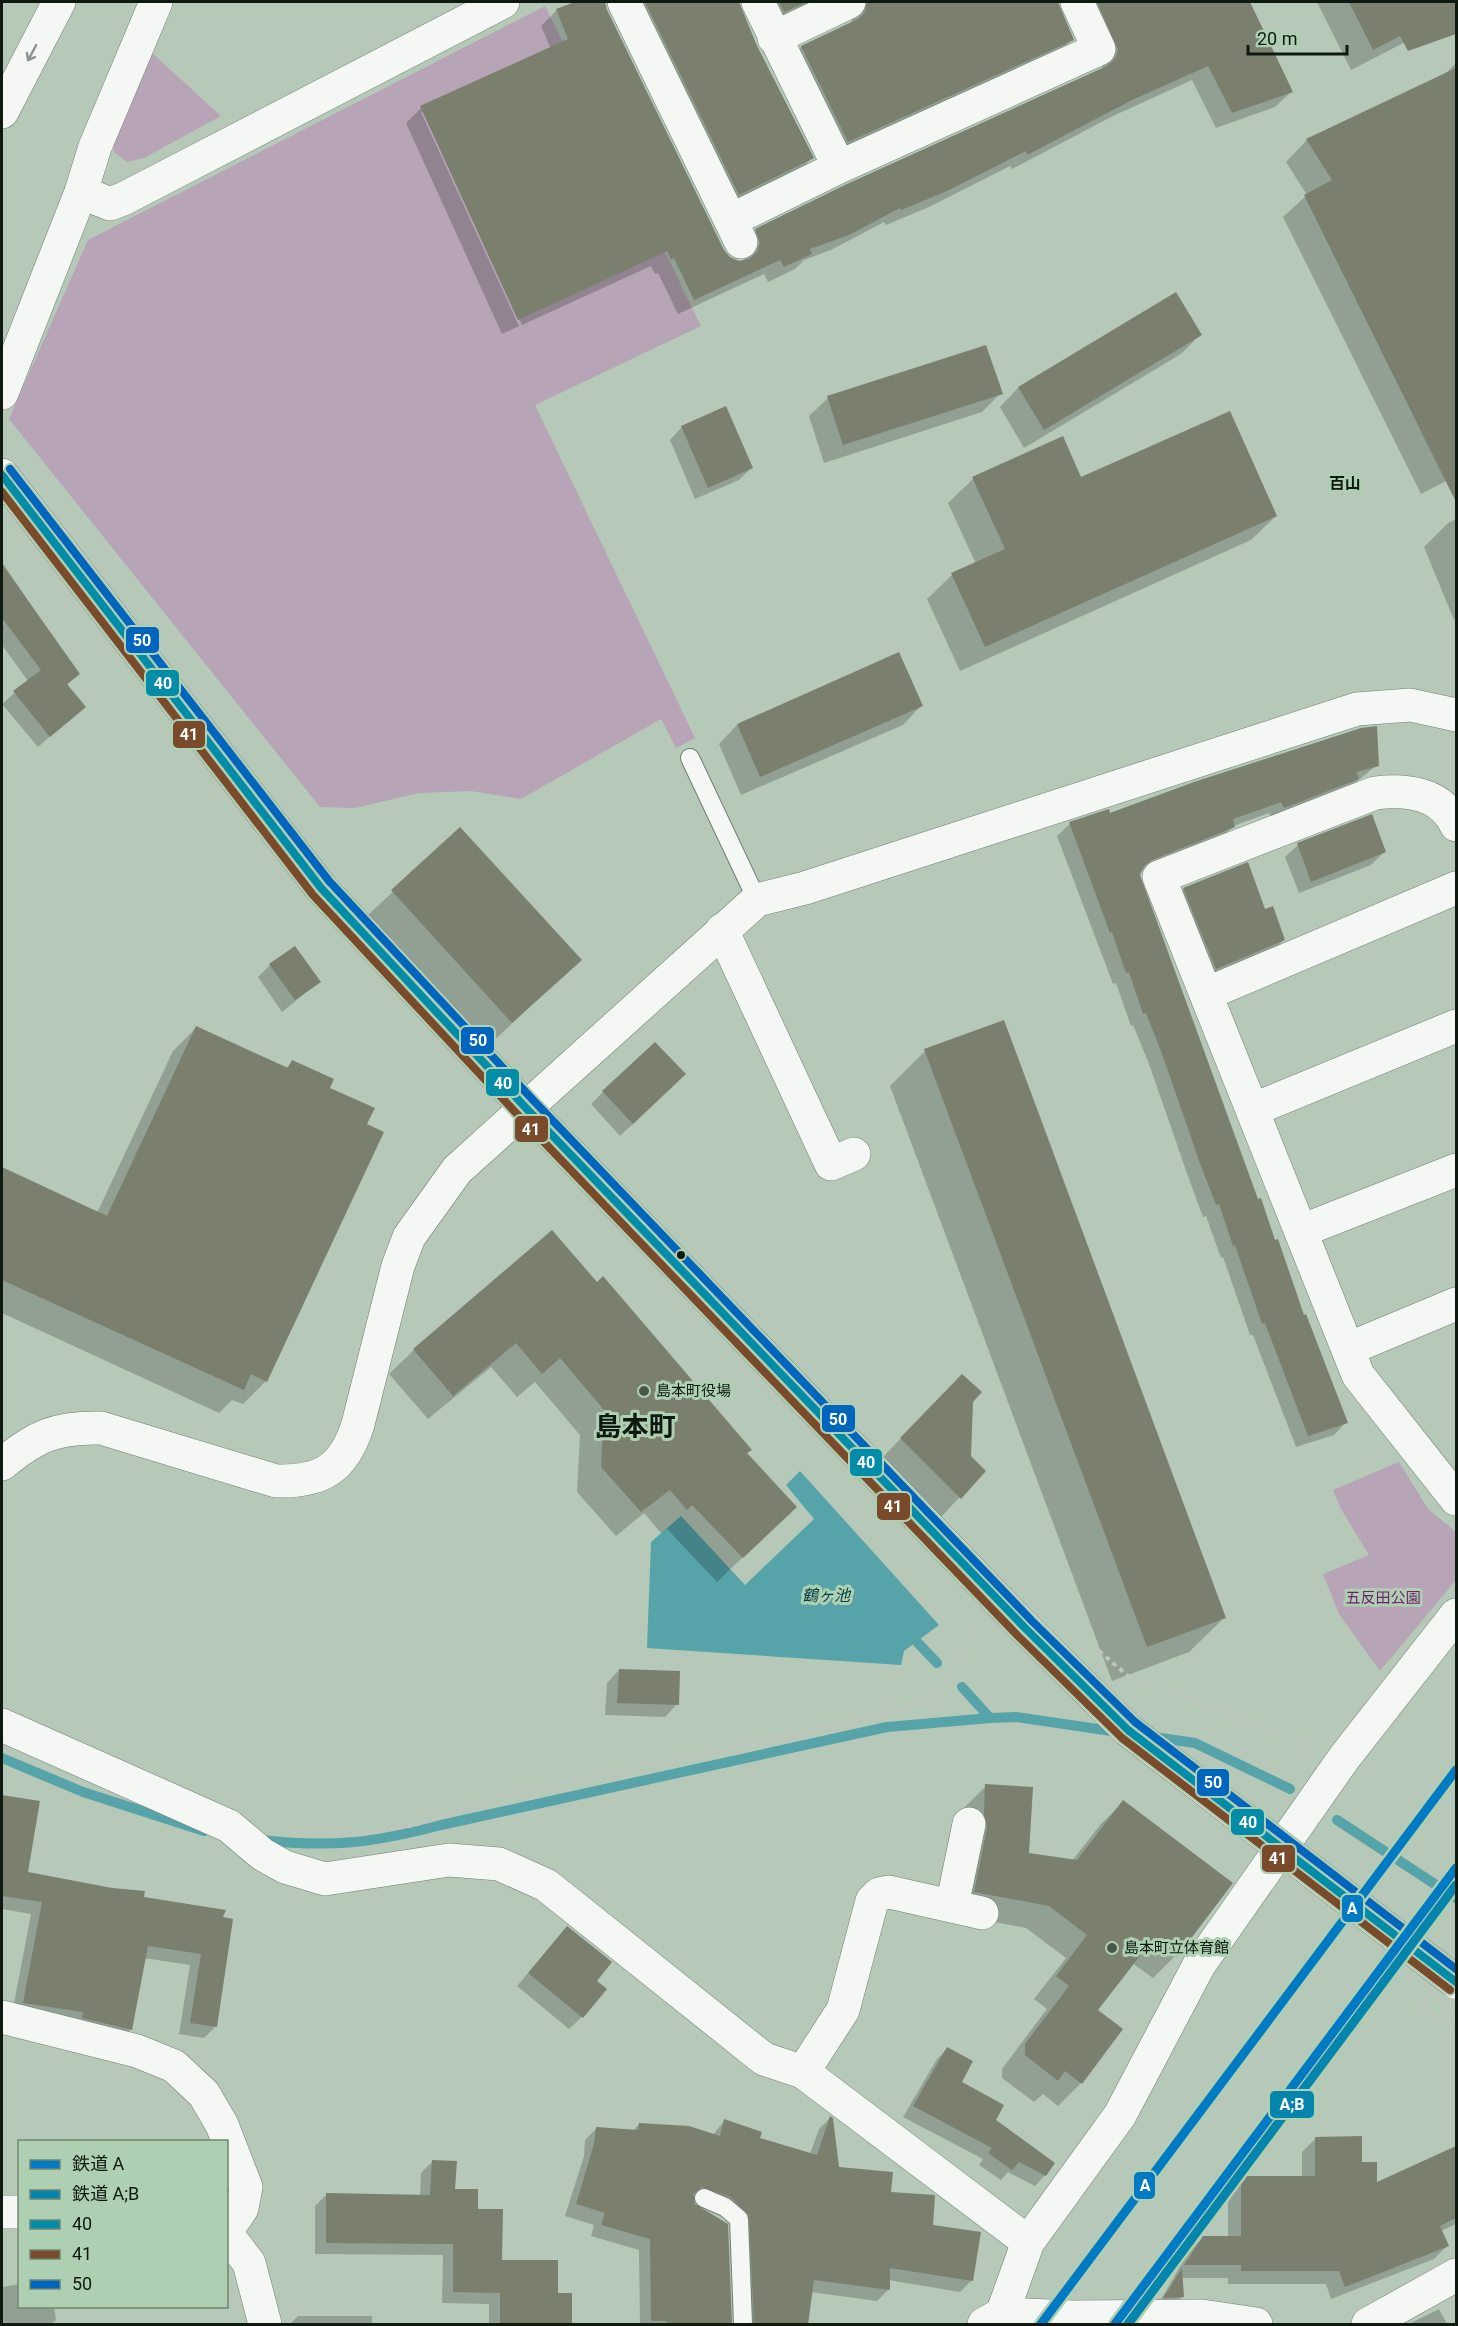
<svg xmlns="http://www.w3.org/2000/svg" width="1458" height="2326" font-family="Roboto,'Noto Sans JP',sans-serif">
<style>
.green{fill:#b7a4b6}
.water{fill:#56a4a9}
.shadow{fill:#0003}
.lines{fill:none;stroke-linecap:round;stroke-linejoin:round}
.stream{stroke:#56a4a9;stroke-width:10}
.building{fill:#7a7f6e}
.service-casing{stroke:#707d72;stroke-width:20}
.minor-casing{stroke:#707d72;stroke-width:34}
.tertiary-casing{stroke:#707d72;stroke-width:34}
.primary-casing{stroke:#707d72;stroke-width:34}
.motorway-casing{stroke:#707d72;stroke-width:34}
.path{stroke:#c0c5c1;stroke-width:4;stroke-dasharray:4.5 4.5;stroke-linecap:butt}
.service{stroke:#f4f7f4;stroke-width:18}
.minor{stroke:#f4f7f4;stroke-width:33}
.tertiary{stroke:#f4f7f4;stroke-width:33}
.primary{stroke:#f4f7f4;stroke-width:33}
.motorway{stroke:#f4f7f4;stroke-width:33}
.tertiary-bridge-casing{stroke:#707d72;stroke-width:34;stroke-linecap:butt}
.tertiary-bridge{stroke:#f4f7f4;stroke-width:33}
.bus-1-casing{stroke:#afcfb2;stroke-width:12}
.bus-2-casing{stroke:#afcfb2;stroke-width:12}
.bus-3-casing{stroke:#afcfb2;stroke-width:12}
.bus-1{stroke:#038ca8;stroke-width:8}
.bus-2{stroke:#7a4b2a;stroke-width:8}
.bus-3{stroke:#0065bd;stroke-width:8}
.rail-1-casing{stroke:#afcfb2;stroke-width:14}
.rail-2-casing{stroke:#afcfb2;stroke-width:14}
.rail-1{stroke:#007ac2;stroke-width:9}
.rail-2{stroke:#0585ab;stroke-width:9}
.oneway{stroke:#8c948d}
.bus-dot{fill:#0e1a10;stroke:#afcfb2;stroke-width:2}
.poi-dot{fill:#49574b;stroke:#afcfb2;stroke-width:2}
.labels{text-anchor:middle;stroke-width:6;stroke-linejoin:round;paint-order:stroke}
.poi-label{font-size:15px;fill:#0e1a10;stroke:#afcfb2;text-anchor:start}
.park-label{font-size:15px;fill:#712170;stroke:#afcfb2}
.neighbourhood-label{font-size:16px;font-weight:bold;fill:#0e1a10;stroke:#afcfb2}
.water-label{font-size:16px;font-style:italic;fill:#003f47;stroke:#afcfb2}
.town-label{font-size:27px;font-weight:bold;fill:#0e1a10;stroke:#afcfb2}
.line-badge{stroke:#afcfb2;stroke-width:2}
.badge-label{font-size:16px;text-anchor:middle;font-weight:bold;fill:#fff}
</style>
<rect width="100%" height="100%" fill="#b6c8b8"/>
<path class="green" d="M 545,6 L 701,326 L 535,405 L 695,738 L 676,748 L 661,719 L 521,799 L 471,791 L 419,793 L 355,808 L 320,807 L 9,419 L 88,240 Z
M 152,53 L 221,116 L 144,158 L 127,162 L 114,152 L 113,141 Z
M 1399,1462 L 1428,1509 L 1456,1532 L 1456,1580 L 1380,1671 L 1339,1614 L 1323,1574 L 1369,1555 L 1341,1509 L 1333,1490 Z"/>
<path class="water" d="M 800,1471 L 939,1625 L 904,1651 L 901,1665 L 647,1648 L 651,1542 L 681,1516 L 745,1585 L 814,1519 L 786,1485 Z"/>
<path class="shadow" d="M 579,2 L 603,2 L 723,251 L 730,259 L 740,262 L 745,259 L 741,246 L 756,230 L 1101,70 L 1103,67 L 1078,9 L 1071,2 L 1249,2 L 1291,92 L 1275,107 L 1216,128 L 1192,80 L 1113,116 L 1012,169 L 1010,166 L 929,207 L 886,225 L 884,222 L 831,250 L 804,260 L 795,269 L 768,282 L 764,274 L 678,314 L 658,273 L 655,274 L 651,266 L 522,325 L 425,112 L 421,112 L 519,326 L 502,334 L 406,123 L 421,108 L 551,49 L 541,26 L 557,10 Z
M 618,2 L 738,2 L 740,11 L 812,158 L 796,174 L 723,210 Z
M 751,2 L 821,2 L 768,27 Z
M 843,2 L 1057,2 L 1072,39 L 1057,55 L 832,157 L 786,63 L 801,47 L 852,23 L 850,9 Z
M 1317,2 L 1456,2 L 1456,16 L 1351,70 Z
M 1456,63 L 1456,476 L 1421,494 L 1283,217 L 1307,195 L 1286,162 L 1307,140 L 1443,76 Z
M 1175,294 L 1200,335 L 1181,354 L 1024,448 L 1000,407 L 1018,388 Z
M 1001,393 L 982,412 L 824,463 L 809,416 L 828,398 Z
M 682,427 L 751,468 L 739,480 L 695,499 L 670,440 Z
M 973,479 L 1080,479 L 1276,516 L 1251,540 L 960,671 L 927,599 L 952,575 L 976,564 L 948,503 Z
M 1456,519 L 1456,619 L 1454,620 L 1424,547 L 1448,523 Z
M 2,562 L 78,674 L 66,686 L 84,707 L 38,747 L 2,704 L 28,681 L 2,645 Z
M 921,706 L 903,725 L 741,795 L 719,744 L 737,725 Z
M 1377,765 L 1345,791 L 1271,820 L 1269,813 L 1233,826 L 1221,839 L 1140,871 L 1139,875 L 1257,1201 L 1346,1422 L 1334,1435 L 1296,1447 L 1253,1335 L 1250,1335 L 1223,1257 L 1221,1258 L 1206,1216 L 1203,1217 L 1189,1179 L 1149,1064 L 1133,1025 L 1131,1026 L 1116,983 L 1113,984 L 1057,836 L 1070,824 Z
M 460,829 L 580,960 L 487,1047 L 367,916 Z
M 1298,845 L 1384,852 L 1371,865 L 1299,893 L 1285,857 Z
M 1184,889 L 1264,911 L 1284,940 L 1271,952 L 1203,981 L 1172,901 Z
M 270,965 L 319,982 L 282,1012 L 258,977 Z
M 196,1028 L 285,1069 L 292,1062 L 328,1089 L 266,1381 L 243,1404 L 232,1400 L 219,1413 L 2,1313 L 2,1169 L 97,1213 L 173,1051 Z
M 925,1051 L 1225,1617 L 1189,1652 L 1112,1681 L 890,1086 Z
M 672,1087 L 620,1136 L 591,1104 L 603,1092 Z
M 552,1232 L 746,1454 L 770,1531 L 717,1582 L 667,1529 L 661,1533 L 644,1513 L 616,1536 L 577,1492 L 580,1435 L 535,1382 L 517,1397 L 491,1367 L 428,1419 L 389,1374 L 414,1350 Z
M 943,1395 L 971,1402 L 970,1456 L 984,1471 L 941,1517 L 882,1458 Z
M 619,1670 L 677,1704 L 665,1717 L 605,1715 L 607,1683 Z
M 986,1786 L 1028,1854 L 1072,1861 L 1100,1825 L 1123,1802 L 1175,1956 L 1153,1978 L 1132,1963 L 1096,2010 L 1081,2083 L 1058,2106 L 1043,2094 L 1034,2102 L 1002,2078 L 1002,2069 L 1047,2009 L 1034,1999 L 1066,1958 L 1026,1928 L 952,1914 L 963,1809 Z
M 2,1798 L 39,1803 L 27,1873 L 221,1919 L 216,2026 L 204,2038 L 179,2034 L 190,1965 L 144,1958 L 131,2029 L 119,2041 L 12,2014 L 31,1914 L 2,1909 Z
M 567,1928 L 595,1981 L 582,2017 L 569,2029 L 517,1986 Z
M 947,2049 L 960,2083 L 1045,2175 L 1035,2186 L 1008,2172 L 1001,2180 L 979,2165 L 983,2159 L 903,2117 L 937,2059 Z
M 830,2118 L 838,2168 L 889,2193 L 932,2226 L 972,2280 L 960,2292 L 888,2280 L 888,2290 L 877,2301 L 811,2292 L 807,2324 L 742,2324 L 738,2225 L 718,2208 L 693,2199 L 731,2324 L 640,2324 L 639,2250 L 591,2236 L 594,2225 L 565,2216 L 584,2156 L 585,2140 L 597,2128 L 633,2131 L 639,2124 L 712,2136 L 724,2121 L 758,2139 L 810,2154 L 819,2129 Z
M 1315,2139 L 1360,2163 L 1376,2184 L 1456,2148 L 1456,2224 L 1441,2231 L 1447,2246 L 1434,2259 L 1331,2299 L 1326,2284 L 1228,2284 L 1228,2278 L 1181,2278 L 1182,2297 L 1176,2303 L 1159,2303 L 1189,2251 L 1203,2238 L 1228,2238 L 1228,2191 L 1241,2177 L 1302,2177 L 1302,2152 Z
M 432,2162 L 453,2191 L 477,2210 L 500,2261 L 557,2294 L 571,2324 L 489,2324 L 489,2304 L 442,2303 L 443,2255 L 315,2254 L 315,2206 L 327,2194 L 420,2196 L 421,2173 Z
M 20,2284 L 20,2306 L 54,2306 L 56,2320 L 51,2324 L 2,2324 L 2,2287 Z
M 1439,2309 L 1447,2324 L 1409,2324 Z
M 298,2316 L 372,2316 L 372,2324 L 290,2324 Z"/>
<g class="lines">
<path class="stream" d="M 917,1642 L 937,1663
M 962,1687 L 990,1718 L 1016,1717 L 1118,1732
M 1154,1737 L 1195,1743 L 1290,1789
M 2,1758 L 83,1792 L 204,1831
M 1337,1820 L 1456,1898
M 261,1840 C 331,1848 373,1843 441,1825 L 887,1727 L 990,1718"/>
</g>
<path class="building" d="M 575,2 L 605,2 L 607,10 L 724,250 L 730,257 L 739,261 L 749,259 L 757,252 L 760,243 L 755,229 L 847,184 L 1107,66 L 1115,59 L 1118,50 L 1097,2 L 1250,2 L 1293,92 L 1232,113 L 1208,66 L 1130,101 L 1027,155 L 1026,151 L 947,191 L 901,210 L 900,208 L 849,235 L 810,249 L 812,254 L 784,267 L 780,260 L 694,300 L 674,258 L 671,260 L 667,251 L 518,320 L 420,106 L 568,39 L 556,9 Z
M 645,2 L 739,2 L 757,46 L 814,158 L 739,195 Z
M 779,2 L 807,2 L 784,12 Z
M 867,2 L 1058,2 L 1074,40 L 848,142 L 801,46 L 858,19 L 865,12 Z
M 1349,2 L 1456,2 L 1456,34 L 1408,51 L 1400,36 L 1373,50 Z
M 1456,68 L 1456,502 L 1304,195 L 1332,180 L 1306,139 Z
M 1176,292 L 1202,335 L 1044,430 L 1018,387 Z
M 986,345 L 1003,394 L 843,445 L 827,396 Z
M 726,406 L 753,468 L 708,488 L 681,426 Z
M 1230,411 L 1277,516 L 985,647 L 951,573 L 1005,549 L 972,477 L 1063,436 L 1081,477 Z
M 2,564 L 80,674 L 67,684 L 86,707 L 50,737 L 13,691 L 41,670 L 2,618 Z
M 899,652 L 923,706 L 760,777 L 737,724 Z
M 1377,726 L 1379,766 L 1356,772 L 1359,779 L 1284,808 L 1281,802 L 1233,819 L 1235,827 L 1152,860 L 1144,866 L 1140,875 L 1258,1199 L 1261,1198 L 1275,1240 L 1278,1239 L 1304,1315 L 1306,1314 L 1348,1423 L 1308,1436 L 1265,1323 L 1262,1324 L 1235,1245 L 1233,1246 L 1219,1204 L 1216,1205 L 1201,1166 L 1161,1051 L 1146,1013 L 1143,1014 L 1129,972 L 1126,973 L 1112,932 L 1110,933 L 1069,822 L 1109,809 L 1110,813 L 1194,782 L 1361,728 Z
M 1372,814 L 1386,852 L 1311,882 L 1297,843 Z
M 460,827 L 582,960 L 512,1023 L 391,890 Z
M 1248,862 L 1265,909 L 1273,906 L 1285,940 L 1216,969 L 1183,888 Z
M 295,946 L 321,982 L 295,1000 L 269,964 Z
M 1004,1020 L 1226,1618 L 1147,1647 L 924,1049 Z
M 196,1026 L 288,1068 L 292,1060 L 334,1079 L 330,1088 L 375,1108 L 367,1124 L 384,1132 L 267,1382 L 251,1374 L 244,1390 L 2,1280 L 2,1167 L 107,1216 Z
M 655,1042 L 686,1074 L 633,1124 L 602,1091 Z
M 552,1230 L 597,1282 L 603,1276 L 752,1450 L 747,1453 L 797,1507 L 743,1558 L 692,1505 L 687,1510 L 670,1490 L 641,1512 L 601,1467 L 604,1410 L 560,1358 L 542,1374 L 516,1343 L 453,1396 L 413,1349 Z
M 962,1374 L 982,1392 L 973,1402 L 971,1456 L 986,1471 L 961,1499 L 900,1438 Z
M 619,1669 L 680,1671 L 679,1705 L 617,1703 Z
M 985,1784 L 1033,1787 L 1029,1853 L 1077,1860 L 1123,1800 L 1233,1883 L 1177,1957 L 1153,1939 L 1098,2010 L 1123,2029 L 1082,2084 L 1065,2071 L 1058,2081 L 1025,2055 L 1025,2044 L 1069,1986 L 1056,1976 L 1087,1935 L 1049,1906 L 974,1892 L 987,1828 L 984,1814 Z
M 2,1795 L 40,1801 L 28,1872 L 112,1888 L 145,1891 L 144,1897 L 226,1910 L 223,1917 L 233,1919 L 217,2027 L 190,2023 L 201,1954 L 148,1946 L 132,2030 L 82,2018 L 83,2012 L 23,2003 L 42,1902 L 2,1896 Z
M 567,1926 L 612,1962 L 597,1981 L 607,1989 L 583,2018 L 528,1973 Z
M 947,2047 L 973,2061 L 962,2082 L 1004,2105 L 996,2120 L 1055,2163 L 1046,2176 L 1019,2162 L 1012,2170 L 988,2153 L 992,2148 L 913,2106 Z
M 830,2116 L 833,2118 L 839,2167 L 893,2172 L 891,2192 L 935,2195 L 933,2225 L 981,2232 L 973,2281 L 890,2268 L 890,2290 L 814,2280 L 808,2325 L 754,2325 L 749,2215 L 730,2197 L 702,2187 L 693,2194 L 695,2204 L 728,2224 L 732,2325 L 669,2325 L 666,2321 L 651,2321 L 650,2239 L 601,2225 L 605,2213 L 576,2204 L 594,2144 L 596,2127 L 638,2130 L 639,2123 L 689,2126 L 720,2136 L 724,2119 L 762,2132 L 760,2138 L 817,2155 Z
M 1362,2136 L 1362,2162 L 1377,2162 L 1377,2182 L 1456,2146 L 1456,2218 L 1440,2226 L 1449,2246 L 1345,2287 L 1339,2271 L 1241,2271 L 1241,2265 L 1184,2265 L 1203,2236 L 1241,2236 L 1241,2176 L 1315,2176 L 1315,2137 Z
M 432,2160 L 457,2161 L 455,2189 L 478,2189 L 478,2209 L 503,2209 L 502,2260 L 558,2260 L 558,2293 L 572,2293 L 572,2325 L 500,2325 L 500,2293 L 453,2292 L 453,2244 L 326,2243 L 326,2193 L 430,2195 Z
M 1182,2268 L 1184,2297 L 1163,2298 Z"/>
<g class="lines">
<defs>
<path id="service" d="M 690,758 L 757,900
M 704,2198 L 725,2207 L 739,2219 L 743,2324"/>
<path id="minor" d="M 624,2 L 741,242
M 758,2 L 839,167
M 774,38 L 849,2
M 81,192 L 110,204 L 123,199 L 503,2
M 731,220 L 839,167 L 1099,49 L 1077,2
M 2,393 L 81,192 L 95,147 L 156,2
M 1456,825 C 1442,793 1406,789 1375,793 L 1159,877 L 1358,1375 L 1456,1499
M 757,900 L 805,888 L 1357,709 L 1410,705 L 1456,715
M 722,930 L 831,1164 L 854,1154
M 1206,994 L 1456,888
M 1252,1110 L 1456,1026
M 1301,1231 L 1456,1170
M 1348,1349 L 1456,1304
M 2,1725 L 229,1826 L 262,1854 L 285,1867 L 325,1879 L 449,1860 L 499,1864 L 546,1885 L 764,2059 L 803,2072 L 1028,2242
M 952,1906 L 969,1824
M 2,2017 L 137,2051 L 174,2066 L 204,2094 L 222,2125 L 246,2187 L 242,2208 L 226,2232
M 803,2072 L 843,2010 L 872,1901 L 879,1894 L 889,1892 L 982,1913
M 2,2212 L 20,2212
M 226,2233 L 249,2263 L 265,2324
M 1002,2314 L 1028,2242 L 1120,2115 L 1199,1965 L 1344,1758 L 1456,1615
M 984,2324 L 1002,2314 L 1073,2317 L 1202,2316 L 1256,2324"/>
<path id="tertiary" d="M 2,475 L 321,888 L 525,1107 L 1025,1628
M 2,1464 C 36,1436 56,1427 101,1428 L 276,1481 C 322,1482 344,1469 358,1424 L 398,1266 L 409,1237 L 457,1170 L 757,900"/>
<path id="primary" d="M 1368,2324 L 1456,2275"/>
<path id="motorway" d="M 2,112 L 59,2"/>
</defs>
<use href="#service" class="service-casing"/>
<use href="#minor" class="minor-casing"/>
<use href="#tertiary" class="tertiary-casing"/>
<use href="#primary" class="primary-casing"/>
<use href="#motorway" class="motorway-casing"/>
<path class="path" d="M 1099,1651 L 1128,1676 L 1312,1746
M 291,1831 L 358,1834 L 415,1825 L 519,1790 L 624,1771 L 886,1714 L 930,1698 L 950,1678 L 976,1623
M 1427,1999 L 1421,2007 L 1456,2033
M 1447,2015 L 1456,2023"/>
<use href="#service" class="service"/>
<use href="#minor" class="minor"/>
<use href="#tertiary" class="tertiary"/>
<use href="#primary" class="primary"/>
<use href="#motorway" class="motorway"/>
<defs>
<path id="tertiary-bridge" d="M 1025,1628 L 1128,1730 L 1456,1982"/>
</defs>
<use href="#tertiary-bridge" class="tertiary-bridge-casing"/>
<use href="#tertiary-bridge" class="tertiary-bridge"/>
<defs>
<path id="bus-1" d="M 2,475 L 321,888 L 525,1107 L 1025,1628 L 1128,1730 L 1456,1982"/>
<path id="bus-2" d="M 2,492 L 313,895 L 517,1114 L 1017,1635 L 1122,1738 L 1450,1990"/>
<path id="bus-3" d="M 10,469 L 329,881 L 533,1100 L 1032,1621 L 1135,1722 L 1456,1969"/>
</defs>
<use href="#bus-1" class="bus-1-casing"/>
<use href="#bus-2" class="bus-2-casing"/>
<use href="#bus-3" class="bus-3-casing"/>
<use href="#bus-1" class="bus-1"/>
<use href="#bus-2" class="bus-2"/>
<use href="#bus-3" class="bus-3"/>
<defs>
<path id="rail-1" d="M 1041,2324 L 1456,1770
M 1115,2324 L 1456,1868"/>
<path id="rail-2" d="M 1128,2324 L 1456,1885"/>
</defs>
<use href="#rail-1" class="rail-1-casing"/>
<use href="#rail-2" class="rail-2-casing"/>
<use href="#rail-1" class="rail-1"/>
<use href="#rail-2" class="rail-2"/>
</g>
<defs><path id="oneway-shaft" d="M-6 0H5M1.5-3L5.5 0L1.5 3" fill="none" stroke-width="1.6" stroke-linecap="round" stroke-linejoin="round" transform="scale(1.5)"/></defs>
<use class="oneway" href="#oneway-shaft" transform="translate(32 53) rotate(118)"/>
<circle class="bus-dot" cx="681" cy="1255" r="5"/>
<g class="poi-dot">
<circle cx="644" cy="1391" r="6"/>
<circle cx="1112" cy="1948" r="6"/>
</g>
<g class="labels">
<g class="poi-label">
<text x="656" y="1396">島本町役場</text>
<text x="1124" y="1953">島本町立体育館</text>
</g>
<g class="park-label">
<text x="1383" y="1603">五反田公園</text>
</g>
<g class="neighbourhood-label">
<text x="1345" y="489">百山</text>
</g>
<g class="water-label">
<text x="826" y="1601">鶴ヶ池</text>
</g>
<g class="town-label">
<text x="635" y="1436">島本町</text>
</g>
</g>
<g class="line-badge">
<rect x="125" y="626" width="35" height="28" rx="6" fill="#0065bd"/>
<rect x="145" y="669" width="35" height="28" rx="6" fill="#038ca8"/>
<rect x="172" y="720" width="34" height="29" rx="6" fill="#7a4b2a"/>
<rect x="460" y="1026" width="35" height="29" rx="6" fill="#0065bd"/>
<rect x="485" y="1068" width="35" height="29" rx="6" fill="#038ca8"/>
<rect x="514" y="1115" width="35" height="28" rx="6" fill="#7a4b2a"/>
<rect x="821" y="1404" width="35" height="29" rx="6" fill="#0065bd"/>
<rect x="849" y="1448" width="34" height="29" rx="6" fill="#038ca8"/>
<rect x="876" y="1492" width="35" height="29" rx="6" fill="#7a4b2a"/>
<rect x="1196" y="1768" width="34" height="29" rx="6" fill="#0065bd"/>
<rect x="1230" y="1808" width="35" height="28" rx="6" fill="#038ca8"/>
<rect x="1261" y="1844" width="35" height="29" rx="6" fill="#7a4b2a"/>
<rect x="1341" y="1894" width="23" height="29" rx="6" fill="#007ac2"/>
<rect x="1269" y="2090" width="46" height="29" rx="6" fill="#0585ab"/>
<rect x="1133" y="2171" width="23" height="29" rx="6" fill="#007ac2"/>
</g>
<g class="badge-label">
<text x="142" y="646">50</text>
<text x="163" y="689">40</text>
<text x="189" y="740">41</text>
<text x="478" y="1046">50</text>
<text x="503" y="1089">40</text>
<text x="531" y="1135">41</text>
<text x="838" y="1425">50</text>
<text x="866" y="1468">40</text>
<text x="893" y="1512">41</text>
<text x="1213" y="1788">50</text>
<text x="1248" y="1828">40</text>
<text x="1278" y="1864">41</text>
<text x="1352" y="1914">A</text>
<text x="1292" y="2110">A;B</text>
<text x="1145" y="2191">A</text>
</g>
<rect width="1458" height="2326" fill="none" stroke="#0e1a10" stroke-width="6"/>
<rect x="18" y="2140" width="210" height="168" fill="#afcfb2" stroke="#6f8771" stroke-width="1.5"/>
<rect x="30" y="2160" width="30" height="9" fill="#007ac2" stroke="#6f8771" stroke-width="1.5"/>
<text x="72" y="2170" font-size="18" fill="#0e1a10">鉄道 A</text>
<rect x="30" y="2190" width="30" height="9" fill="#0585ab" stroke="#6f8771" stroke-width="1.5"/>
<text x="72" y="2200" font-size="18" fill="#0e1a10">鉄道 A;B</text>
<rect x="30" y="2220" width="30" height="9" fill="#038ca8" stroke="#6f8771" stroke-width="1.5"/>
<text x="72" y="2230" font-size="18" fill="#0e1a10">40</text>
<rect x="30" y="2250" width="30" height="9" fill="#7a4b2a" stroke="#6f8771" stroke-width="1.5"/>
<text x="72" y="2260" font-size="18" fill="#0e1a10">41</text>
<rect x="30" y="2280" width="30" height="9" fill="#0065bd" stroke="#6f8771" stroke-width="1.5"/>
<text x="72" y="2290" font-size="18" fill="#0e1a10">50</text>
<path d="M1248 45v9h99v-9" fill="none" stroke="#0e1a10" stroke-width="3"/>
<text x="1257" y="45" font-size="18" fill="#0e1a10" stroke="#afcfb2" stroke-width="4.5" paint-order="stroke">20 m</text>
</svg>
